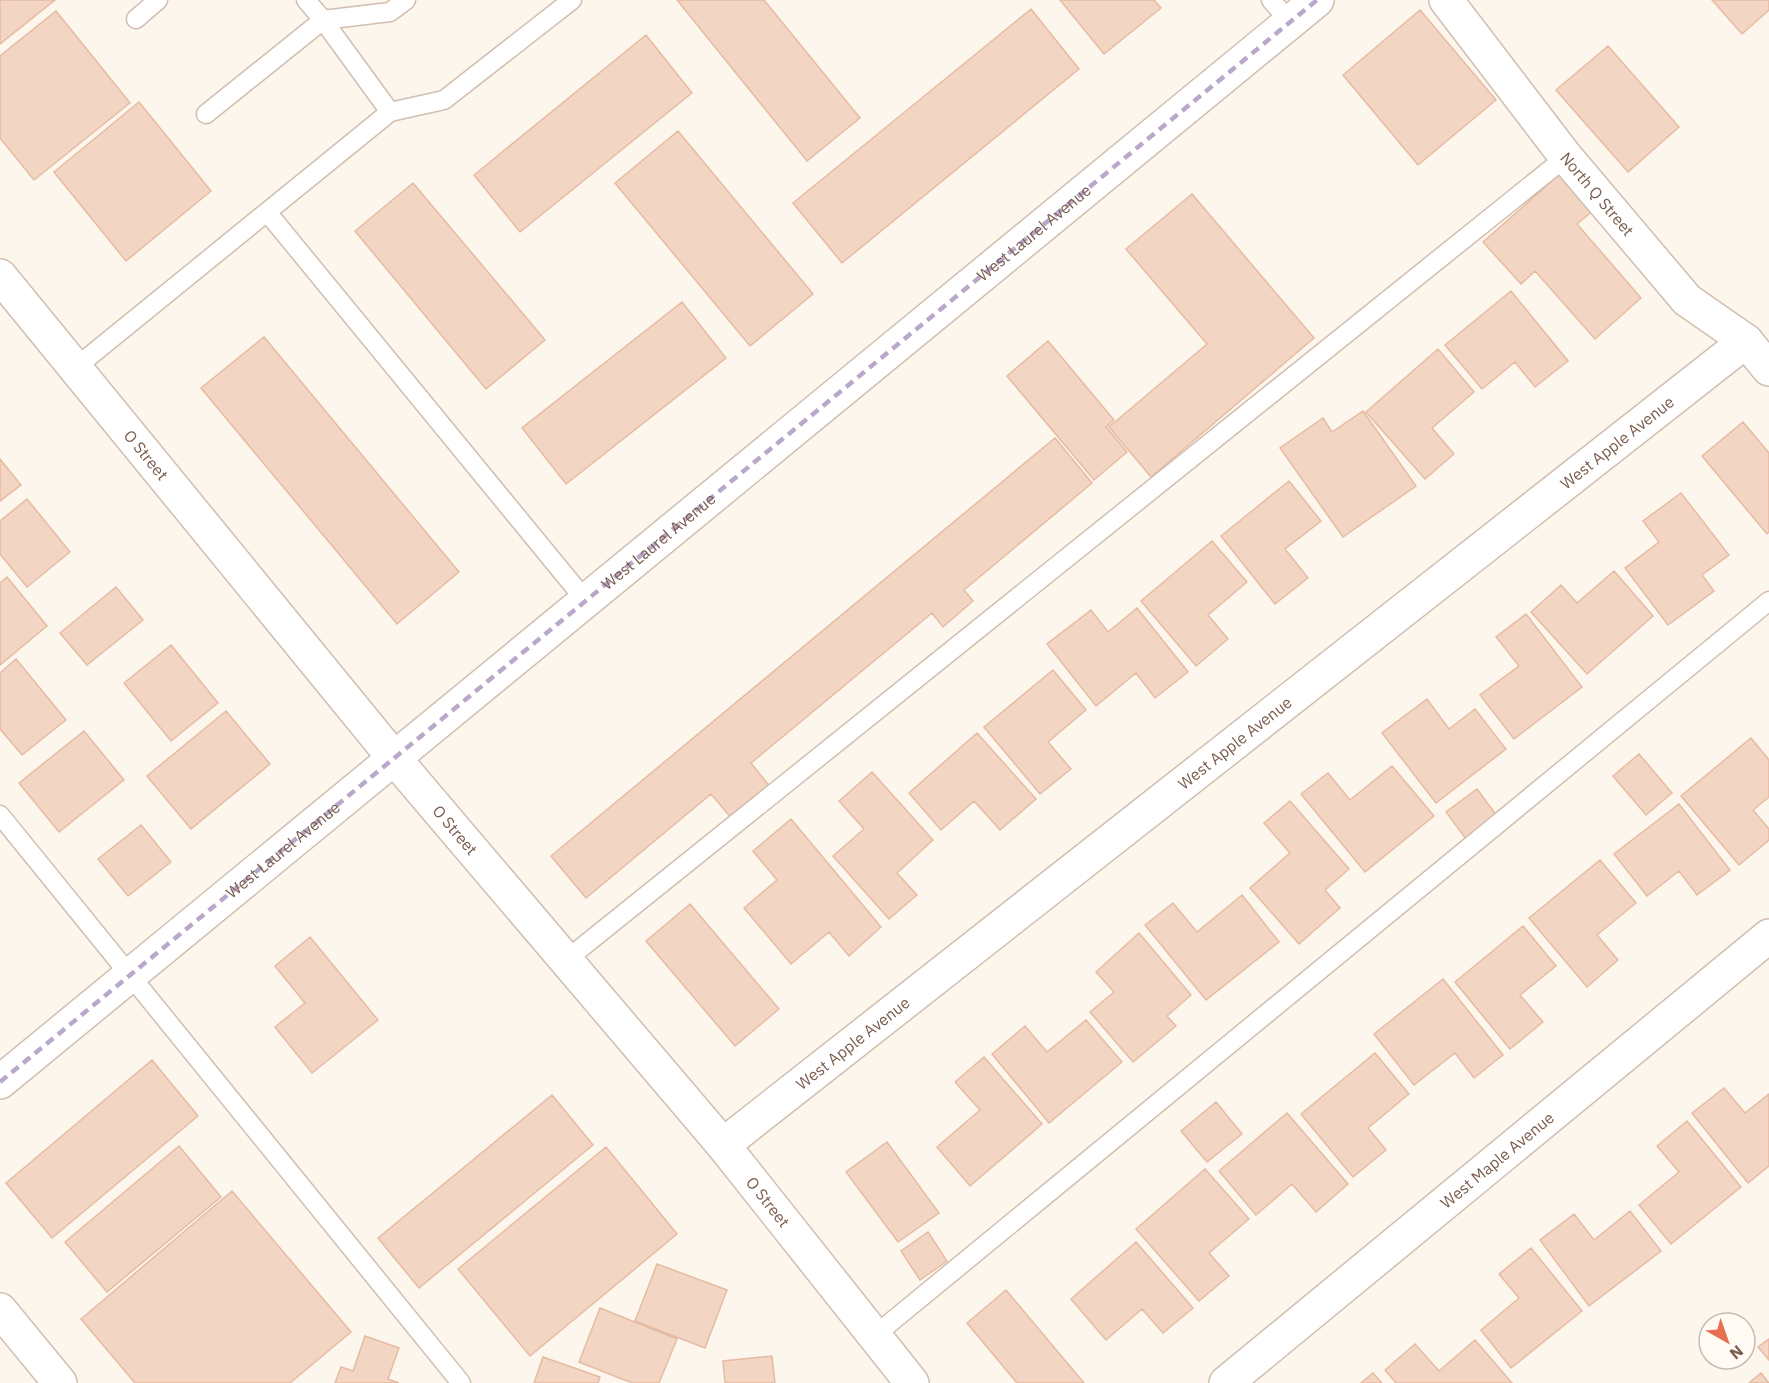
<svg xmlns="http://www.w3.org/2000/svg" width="1769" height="1383" font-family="'IBM Plex Sans',sans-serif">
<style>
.building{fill:#f3d5c3;stroke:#e6bba3;stroke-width:1.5}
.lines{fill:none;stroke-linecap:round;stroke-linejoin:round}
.service-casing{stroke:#d1beb0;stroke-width:21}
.minor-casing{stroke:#d1beb0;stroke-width:36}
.tertiary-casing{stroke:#d1beb0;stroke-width:36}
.service{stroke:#fff;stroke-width:18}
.minor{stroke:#fff;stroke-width:33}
.tertiary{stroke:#fff;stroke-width:33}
.rail{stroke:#b9a8c9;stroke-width:4.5;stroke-dasharray:9 6;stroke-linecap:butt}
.labels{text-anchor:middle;stroke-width:4.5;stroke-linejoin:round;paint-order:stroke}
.street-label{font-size:16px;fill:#7a5c4d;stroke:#fffaf3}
</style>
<rect width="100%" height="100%" fill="#fdf6ec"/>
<path class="building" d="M 0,0 L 55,0 L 0,44 Z
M 677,0 L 764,0 L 860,118 L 807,161 Z
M 1060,0 L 1154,0 L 1161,8 L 1104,54 Z
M 1712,0 L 1769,0 L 1769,10 L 1742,34 Z
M 1031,9 L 1079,69 L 842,263 L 793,203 Z
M 1420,10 L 1496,100 L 1418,165 L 1343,75 Z
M 56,11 L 130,103 L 34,180 L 0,138 L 0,56 Z
M 646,35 L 692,93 L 520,232 L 474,175 Z
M 1608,46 L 1679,127 L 1628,172 L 1556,90 Z
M 139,102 L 211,191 L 126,261 L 54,172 Z
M 678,131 L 813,294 L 750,346 L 615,183 Z
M 1562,172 L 1595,209 L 1577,224 L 1641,298 L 1595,339 L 1535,271 L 1521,284 L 1483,242 Z
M 413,183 L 545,340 L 486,389 L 355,231 Z
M 1192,194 L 1314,338 L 1151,477 L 1109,427 L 1207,344 L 1126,249 Z
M 1511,291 L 1568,361 L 1535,387 L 1515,362 L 1482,389 L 1445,345 Z
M 682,302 L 726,358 L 566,484 L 522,428 Z
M 264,337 L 459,572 L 397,624 L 201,388 Z
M 1048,341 L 1114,420 L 1106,427 L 1127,452 L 1094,480 L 1007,376 Z
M 1438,349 L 1474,392 L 1432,428 L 1454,454 L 1425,479 L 1366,412 Z
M 1363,411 L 1416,486 L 1343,537 L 1280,448 L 1323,418 L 1332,432 Z
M 1743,422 L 1769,453 L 1769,532 L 1767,534 L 1702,456 Z
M 1055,438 L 1092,483 L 964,590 L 973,601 L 943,627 L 932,613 L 751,763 L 771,788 L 733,820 L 711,794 L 586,898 L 551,856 Z
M 0,459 L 21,485 L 0,501 Z
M 1289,481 L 1321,521 L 1285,549 L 1308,578 L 1275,604 L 1221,536 Z
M 1681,493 L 1729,555 L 1702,575 L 1714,591 L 1668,625 L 1625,568 L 1659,542 L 1643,521 Z
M 27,499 L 70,552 L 27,587 L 0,554 L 0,521 Z
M 1212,541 L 1247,582 L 1208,615 L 1228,639 L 1196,666 L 1141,601 Z
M 1614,571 L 1653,616 L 1587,674 L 1531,612 L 1561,585 L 1577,603 Z
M 7,577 L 47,626 L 0,665 L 0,583 Z
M 116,587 L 143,620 L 87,665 L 60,633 Z
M 1137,608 L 1188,672 L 1155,698 L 1136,673 L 1096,706 L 1047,644 L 1091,610 L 1108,632 Z
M 1526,614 L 1582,687 L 1514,739 L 1480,695 L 1519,666 L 1496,637 Z
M 171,645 L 218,703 L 171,741 L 124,683 Z
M 16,659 L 66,720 L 22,755 L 0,729 L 0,673 Z
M 1053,670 L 1086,710 L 1048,742 L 1071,769 L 1040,794 L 984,727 Z
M 1427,699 L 1449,729 L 1475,709 L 1506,749 L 1436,803 L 1382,733 Z
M 226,711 L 270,764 L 191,829 L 147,776 Z
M 84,731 L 124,780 L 59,832 L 19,783 Z
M 977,733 L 1036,799 L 1000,830 L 974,801 L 941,830 L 909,793 Z
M 1751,738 L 1769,760 L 1769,797 L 1753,810 L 1769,829 L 1769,840 L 1739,865 L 1681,796 Z
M 1639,754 L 1672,793 L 1646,815 L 1613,776 Z
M 1392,766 L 1434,816 L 1365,872 L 1301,794 L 1328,773 L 1350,800 Z
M 872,772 L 933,840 L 897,873 L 917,895 L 889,919 L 833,856 L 864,829 L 839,801 Z
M 1477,789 L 1500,820 L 1469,843 L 1446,812 Z
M 1290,801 L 1349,869 L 1325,890 L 1340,908 L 1299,944 L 1250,888 L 1290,853 L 1264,823 Z
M 1679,804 L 1730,870 L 1697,895 L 1679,871 L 1647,896 L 1614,854 Z
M 791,819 L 881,927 L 849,956 L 829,932 L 791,964 L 744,908 L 777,880 L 753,851 Z
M 141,825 L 171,862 L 128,896 L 98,859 Z
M 1600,860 L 1636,903 L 1597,935 L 1618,960 L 1587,987 L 1529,918 Z
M 1242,895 L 1279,942 L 1206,1000 L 1145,925 L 1173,903 L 1197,932 Z
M 690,904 L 779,1009 L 735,1046 L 646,941 Z
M 1523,926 L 1556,966 L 1520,995 L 1543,1022 L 1510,1049 L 1455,982 Z
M 1139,933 L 1191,995 L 1167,1016 L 1176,1026 L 1133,1062 L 1090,1012 L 1114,992 L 1096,972 Z
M 310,937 L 378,1020 L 312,1073 L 275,1027 L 305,1003 L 275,966 Z
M 1443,979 L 1503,1055 L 1474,1078 L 1455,1053 L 1414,1085 L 1374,1034 Z
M 1086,1020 L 1122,1062 L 1049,1123 L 992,1054 L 1025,1026 L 1047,1052 Z
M 1375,1053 L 1409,1094 L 1368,1128 L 1386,1150 L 1353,1177 L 1301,1114 Z
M 984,1057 L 1042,1124 L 970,1186 L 937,1147 L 980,1110 L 955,1082 Z
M 152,1060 L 198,1116 L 52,1238 L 6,1183 Z
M 1724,1088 L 1745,1113 L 1769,1094 L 1769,1166 L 1748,1183 L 1692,1113 Z
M 552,1095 L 593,1145 L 419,1288 L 378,1238 Z
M 1216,1102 L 1242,1134 L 1207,1162 L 1181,1131 Z
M 1287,1113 L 1348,1184 L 1316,1212 L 1292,1184 L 1256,1215 L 1219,1171 Z
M 1687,1121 L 1741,1187 L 1671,1244 L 1639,1205 L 1679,1172 L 1657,1146 Z
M 887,1142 L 939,1213 L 898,1242 L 846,1172 Z
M 179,1146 L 221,1197 L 107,1292 L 65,1242 Z
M 606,1147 L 677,1234 L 530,1356 L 458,1269 Z
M 1205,1169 L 1249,1219 L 1209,1253 L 1229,1276 L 1199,1301 L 1136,1229 Z
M 232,1191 L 351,1332 L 290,1383 L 135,1383 L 81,1319 Z
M 1630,1211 L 1661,1251 L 1589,1306 L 1540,1240 L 1574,1214 L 1594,1240 Z
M 928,1232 L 947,1261 L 920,1280 L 901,1251 Z
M 1136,1242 L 1193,1308 L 1163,1333 L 1142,1309 L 1106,1340 L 1071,1299 Z
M 1531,1248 L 1582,1311 L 1511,1368 L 1481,1330 L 1519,1298 L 1499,1274 Z
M 657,1264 L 727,1290 L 705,1348 L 635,1321 Z
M 1006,1290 L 1084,1383 L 1017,1383 L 967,1323 Z
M 600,1308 L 677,1339 L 659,1383 L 632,1383 L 579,1362 Z
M 365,1336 L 399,1348 L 388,1379 L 399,1383 L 335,1383 L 341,1367 L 353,1371 Z
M 1769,1339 L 1769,1360 L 1758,1347 Z
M 1475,1340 L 1512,1383 L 1396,1383 L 1385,1370 L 1415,1344 L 1439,1371 Z
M 772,1356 L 775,1383 L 725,1383 L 723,1361 Z
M 543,1357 L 600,1377 L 598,1383 L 534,1383 Z
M 1373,1373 L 1382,1383 L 1361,1383 Z
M 1761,1373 L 1769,1383 L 1749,1383 Z"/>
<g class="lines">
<defs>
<path id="service" d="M 1271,0 L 1290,22
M 136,19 L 158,0
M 390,112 L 323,20 L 390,12 L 406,0
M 206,114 L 323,20 L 306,0
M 267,212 L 586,601
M 75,368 L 390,112 L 444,100 L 572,0
M 0,815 L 461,1383
M 566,960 L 1566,157
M 874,1336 L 1769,601"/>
<g id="minor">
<path id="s1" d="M 1446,0 L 1566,157 L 1687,300 L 1746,341 L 1769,369"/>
<path id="s2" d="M 723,1145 L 1746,341"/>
<path d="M 0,1310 L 60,1383"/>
<path id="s3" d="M 1226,1383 L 1769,936"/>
</g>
<g id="tertiary">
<path id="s4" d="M 0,276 L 394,758 L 723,1145 L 912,1383"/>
<path id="s5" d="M 0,1082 L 1317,0"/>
</g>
</defs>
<use href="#service" class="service-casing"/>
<use href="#minor" class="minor-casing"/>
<use href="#tertiary" class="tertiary-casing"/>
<use href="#service" class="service"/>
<use href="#minor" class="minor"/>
<use href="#tertiary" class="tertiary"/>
<path class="rail" d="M 0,1082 L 1317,0"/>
</g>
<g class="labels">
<g class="street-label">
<text dy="6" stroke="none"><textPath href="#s1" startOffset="246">North Q Street</textPath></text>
<text dy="6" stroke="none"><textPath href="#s5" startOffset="1338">West Laurel Avenue</textPath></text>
<text dy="6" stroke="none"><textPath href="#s2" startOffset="1137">West Apple Avenue</textPath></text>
<text dy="6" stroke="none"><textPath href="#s4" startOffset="231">O Street</textPath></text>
<text dy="6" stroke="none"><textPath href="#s5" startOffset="852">West Laurel Avenue</textPath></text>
<text dy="6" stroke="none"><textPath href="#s2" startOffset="651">West Apple Avenue</textPath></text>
<text dy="6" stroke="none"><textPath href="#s4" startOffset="717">O Street</textPath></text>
<text dy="6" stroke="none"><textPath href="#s5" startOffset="366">West Laurel Avenue</textPath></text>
<text dy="6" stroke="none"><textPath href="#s2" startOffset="165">West Apple Avenue</textPath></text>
<text dy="6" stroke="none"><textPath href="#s3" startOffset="351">West Maple Avenue</textPath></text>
<text dy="6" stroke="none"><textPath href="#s4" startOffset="1203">O Street</textPath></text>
</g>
</g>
<g transform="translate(1727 1341) rotate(140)"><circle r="28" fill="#fffaf3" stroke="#cabbb1" stroke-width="1.5"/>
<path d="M0-4.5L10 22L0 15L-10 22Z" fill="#e76f51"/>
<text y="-9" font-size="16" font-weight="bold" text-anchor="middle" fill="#7a5c4d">N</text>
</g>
</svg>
